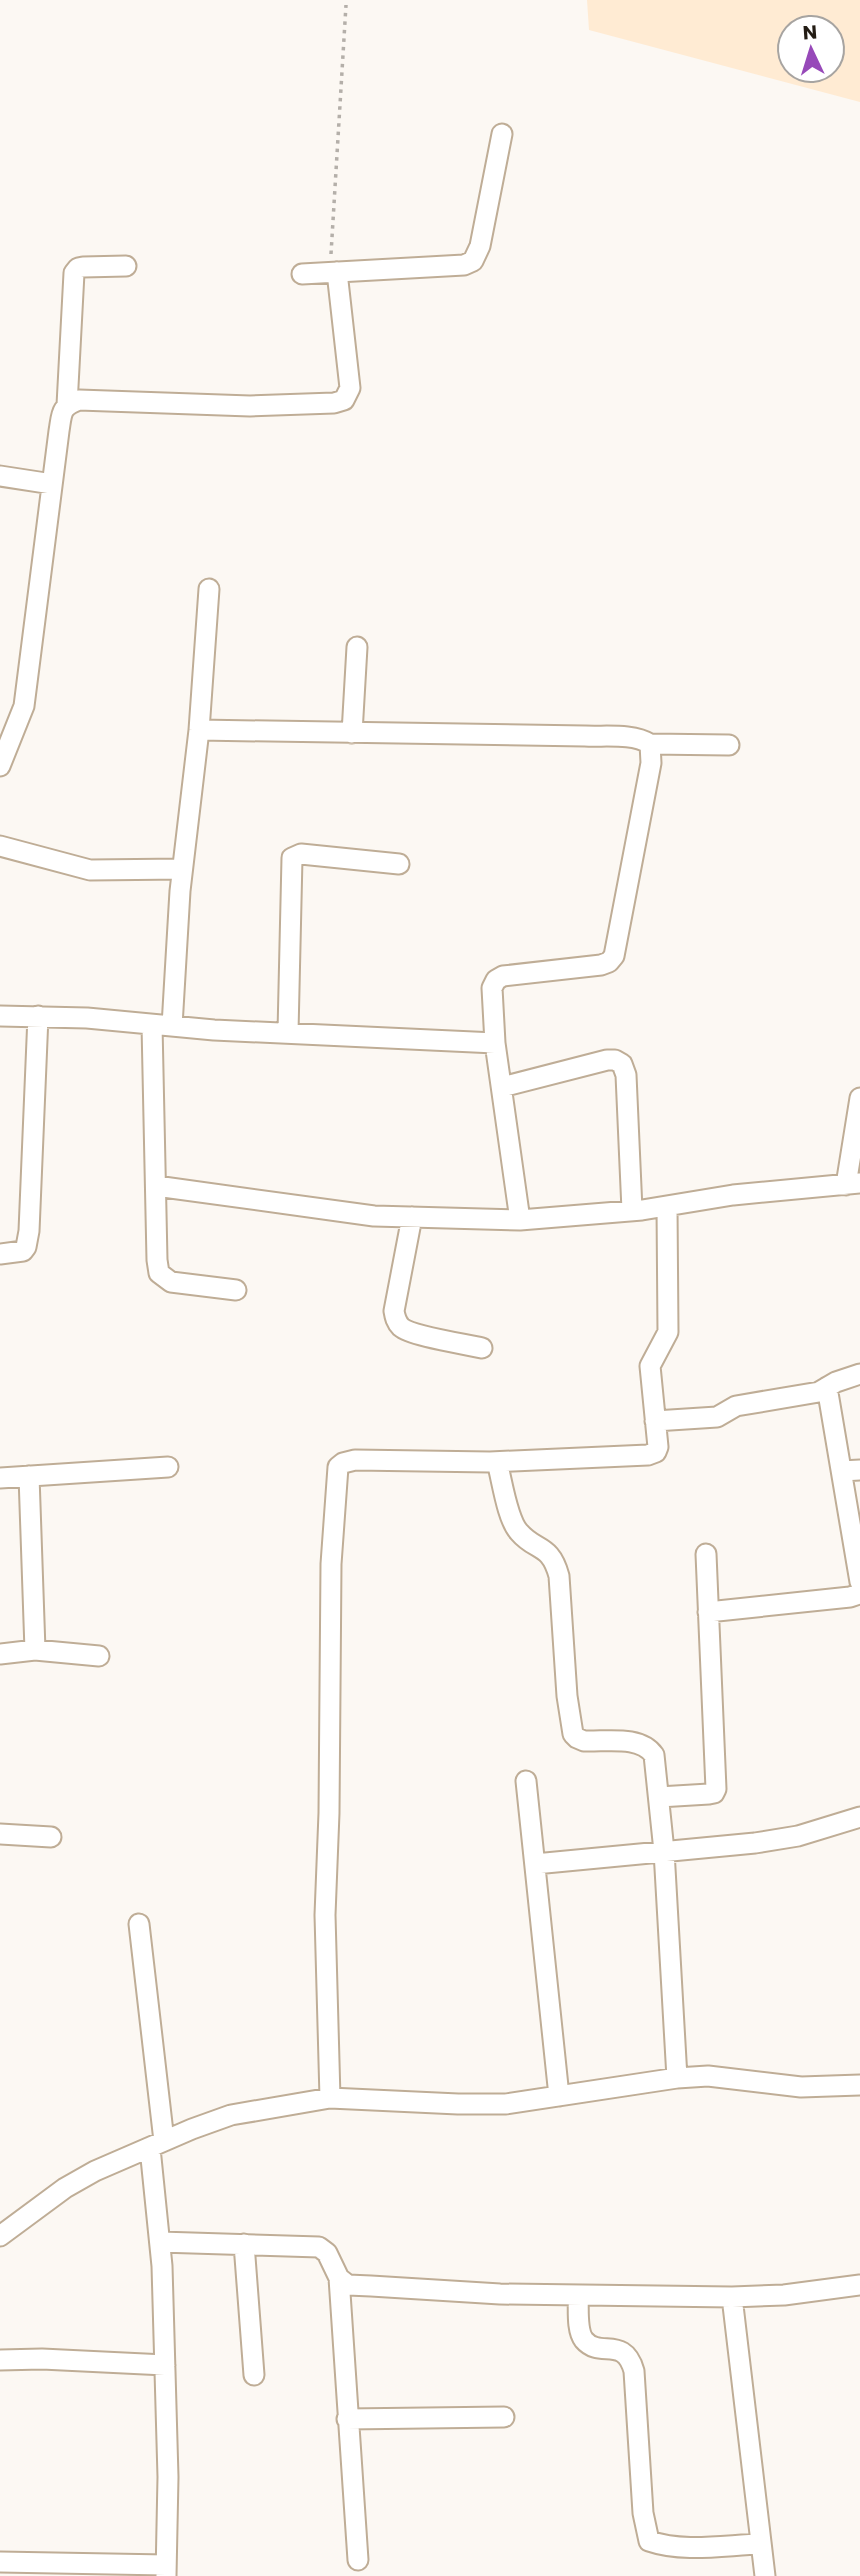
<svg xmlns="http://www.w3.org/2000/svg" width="860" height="2576" font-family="Poppins,sans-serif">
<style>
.built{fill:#ffebd3;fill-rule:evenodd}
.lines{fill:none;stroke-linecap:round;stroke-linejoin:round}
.street-casing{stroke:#bfad96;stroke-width:23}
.path{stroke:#b4afa9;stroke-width:3.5;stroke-dasharray:3.5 5;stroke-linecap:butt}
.street{stroke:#fff;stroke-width:19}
</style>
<rect width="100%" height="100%" fill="#fcf8f3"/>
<path class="built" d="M 587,0 L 860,0 L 860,102 L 589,30 ZM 790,28 L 832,28 L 832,70 L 790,70 Z"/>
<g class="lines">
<defs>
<path id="street" d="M 302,274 L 464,265 L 473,261 L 480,246 L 502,134
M 67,405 L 74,273 L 78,268 L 83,267 L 126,266
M 0,476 L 52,484
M 199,730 L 585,736 C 605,737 633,733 650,744 L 651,763 L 614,956 L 609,962 L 601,965 L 503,976 L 496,980 L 492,988 L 495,1043 L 520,1220
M 352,733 L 357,647
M 650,744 L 729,745
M 0,766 L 24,706 L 59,431 C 62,413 60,407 79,400 L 250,406 L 334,403 L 344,400 L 350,388 L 337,272
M 0,846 L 90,870 L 182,869
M 0,1016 L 87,1018 L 214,1030 L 495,1043
M 152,1025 L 157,1260 L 159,1273 L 171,1282 L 236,1290
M 172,1026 L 180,891 L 199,730 L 209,589
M 288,1032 L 292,858 L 301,854 L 399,864
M 502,1087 L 607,1060 L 615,1060 L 622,1064 L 626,1075 L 632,1210
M 846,1185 L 860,1098
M 156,1186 L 374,1216 L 520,1220 L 642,1210 L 733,1195 L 860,1183
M 412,1217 L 394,1311 C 395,1317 396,1322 401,1327 C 411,1336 465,1344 482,1348
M 0,1254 L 23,1251 L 26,1247 L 29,1231 L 38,1016
M 827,1387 L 860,1582
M 655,1421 L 717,1417 L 736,1406 L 819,1392 L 836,1382 L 860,1374
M 497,1462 C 502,1480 507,1519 519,1532 C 536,1552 550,1543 559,1576 L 567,1696 L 573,1734 L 577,1738 L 584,1741 C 606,1742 640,1735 654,1755 L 664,1851 L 677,2078
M 842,1471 L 860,1470
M 29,1476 L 35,1650
M 0,1478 L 168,1467
M 708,1612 L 850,1597 L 859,1594 L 860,1590
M 0,1654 L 35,1650 L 99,1656
M 526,1781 L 559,2096
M 659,1797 L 709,1794 L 714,1793 L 716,1789 L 706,1554
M 0,1834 L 51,1837
M 535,1864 L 755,1843 L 798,1836 L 860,1817
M 139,1924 L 164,2141
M 330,2098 L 325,1915 L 329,1813 L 331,1564 L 338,1467 L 343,1463 L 355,1460 L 490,1462 L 648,1455 L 656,1452 L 658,1447 L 650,1366 L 668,1332 L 667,1206
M 150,2148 L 162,2266 L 168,2477 L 166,2576
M 0,2236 L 65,2188 L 95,2171 L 192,2129 L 231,2115 L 330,2098 L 458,2104 L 506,2104 L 677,2078 L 708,2076 L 801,2087 L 860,2085
M 160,2242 L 319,2247 L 327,2253 L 339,2278 L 348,2285 L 371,2286 L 500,2294 L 732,2297 L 784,2295 L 860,2285
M 244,2244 L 254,2375
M 339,2278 L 358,2560
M 578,2295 C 579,2307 576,2330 584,2340 C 600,2359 624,2335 634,2371 L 643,2513 L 649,2541 C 684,2553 725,2545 761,2544
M 732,2297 L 765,2576
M 0,2360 L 42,2359 L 165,2365
M 347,2419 L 504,2417
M 0,2562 L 166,2565"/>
</defs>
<use href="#street" class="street-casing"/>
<path class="path" d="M 331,254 L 346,5"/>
<use href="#street" class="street"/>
</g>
<g transform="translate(811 49) rotate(356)"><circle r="33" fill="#ffffff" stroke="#a7a4a1" stroke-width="2"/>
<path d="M0-5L12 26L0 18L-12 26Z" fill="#9749b9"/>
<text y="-10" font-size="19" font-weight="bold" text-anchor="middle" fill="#231c14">N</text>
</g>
</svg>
